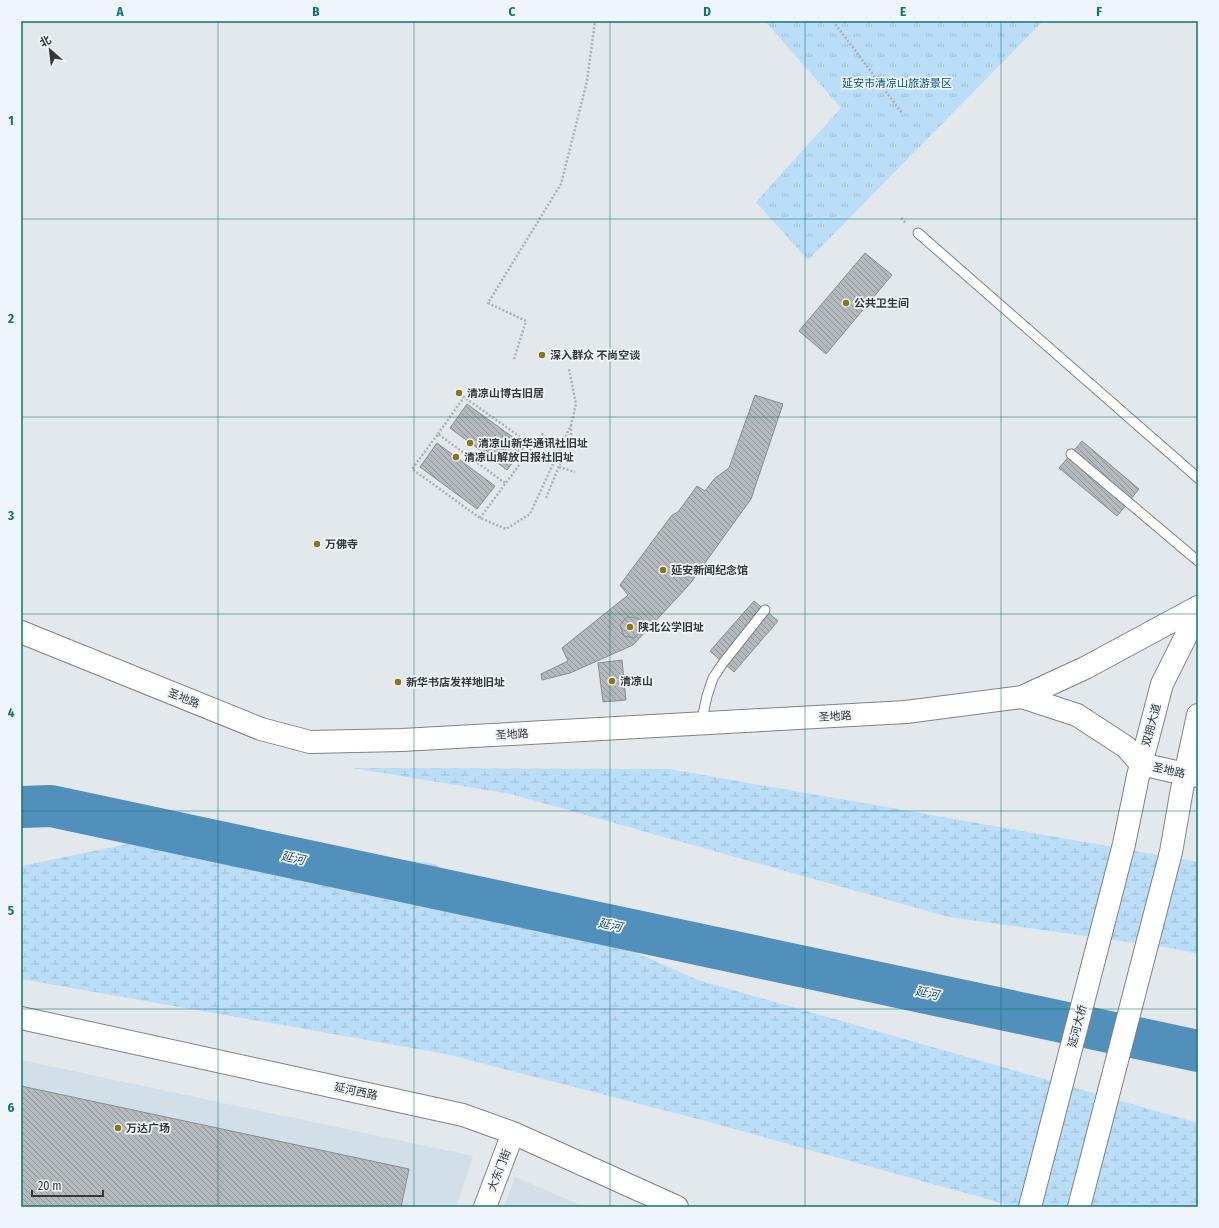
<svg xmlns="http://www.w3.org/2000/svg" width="1219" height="1228" font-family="'Fira Sans Condensed','Noto Sans SC',sans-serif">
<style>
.built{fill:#d2dee8}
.wetland{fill:url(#wetland-marsh)}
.park{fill:url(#park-tufts)}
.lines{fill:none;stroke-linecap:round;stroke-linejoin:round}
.river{stroke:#5190bb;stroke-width:42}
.building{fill:url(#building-back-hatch);stroke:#888e92}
.lane-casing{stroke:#7e8387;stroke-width:11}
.secondary-casing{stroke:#7e8387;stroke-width:24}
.primary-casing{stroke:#7e8387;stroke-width:24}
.path{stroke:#acb1b4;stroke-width:2.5;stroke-dasharray:2 2;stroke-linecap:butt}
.lane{stroke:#fff;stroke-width:9}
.secondary{stroke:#fff;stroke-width:22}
.primary{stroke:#fff;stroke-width:22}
.grid{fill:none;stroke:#0f766e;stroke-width:1;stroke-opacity:0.55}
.poi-dot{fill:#8f7419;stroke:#eff5fa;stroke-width:1.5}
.labels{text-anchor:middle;stroke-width:3.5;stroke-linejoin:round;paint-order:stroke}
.park-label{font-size:11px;fill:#00537d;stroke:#eff5fa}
.poi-label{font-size:11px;font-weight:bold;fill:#353839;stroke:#eff5fa;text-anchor:start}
.street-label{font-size:11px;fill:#353839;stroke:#eff5fa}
.water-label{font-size:12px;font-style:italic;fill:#1e4d6c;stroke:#eff5fa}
.neatline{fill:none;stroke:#0f766e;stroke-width:1.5}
.grid-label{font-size:13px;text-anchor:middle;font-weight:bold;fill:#0f766e}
</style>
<defs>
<pattern id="wetland-marsh" width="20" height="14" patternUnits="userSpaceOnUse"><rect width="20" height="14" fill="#baddf8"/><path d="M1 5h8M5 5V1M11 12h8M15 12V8" fill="none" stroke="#a0bed5"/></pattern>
<pattern id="park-tufts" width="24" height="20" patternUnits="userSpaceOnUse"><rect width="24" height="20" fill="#baddf8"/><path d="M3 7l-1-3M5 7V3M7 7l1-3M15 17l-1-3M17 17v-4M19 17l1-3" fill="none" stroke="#a0bed5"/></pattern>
<pattern id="building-back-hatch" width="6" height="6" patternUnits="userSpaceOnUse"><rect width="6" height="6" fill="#b4b9be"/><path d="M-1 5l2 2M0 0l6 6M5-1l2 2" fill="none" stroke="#93979b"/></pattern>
</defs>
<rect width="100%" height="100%" fill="#e2e8ec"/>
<path class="built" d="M 21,1060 L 473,1156 L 456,1207 L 21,1207 Z
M 515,1177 L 585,1207 L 504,1207 Z"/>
<path class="wetland" d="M 352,768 L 669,769 L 1198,862 L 1198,954 L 1171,948 L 949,917 L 511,794 Z
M 137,842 L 317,852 L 431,863 L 698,980 L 1198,1123 L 1198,1207 L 1016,1207 L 698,1119 L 446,1054 L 21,979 L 21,866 Z"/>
<path class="park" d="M 765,21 L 1043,21 L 808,260 L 756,202 L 841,108 Z"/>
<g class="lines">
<path class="river" d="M 21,807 L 51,806 L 1198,1051"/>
</g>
<path class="building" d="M 865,253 L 892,275 L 826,354 L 799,331 Z
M 755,395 L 783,404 L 751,499 L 689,585 L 633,645 L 570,673 L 542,680 L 541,674 L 568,661 L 562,648 L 628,595 L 620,585 L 672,515 L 678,512 L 697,486 L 705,491 L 715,478 L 729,468 Z
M 467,404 L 525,446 L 507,470 L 450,428 Z
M 1082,441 L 1139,489 L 1117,516 L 1059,468 Z
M 437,443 L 495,486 L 477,509 L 420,467 Z
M 754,601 L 778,621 L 734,672 L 710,651 Z
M 627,617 L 638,618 L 642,629 L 635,638 L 624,636 L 620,625 Z
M 622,660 L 626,700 L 603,702 L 598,663 Z
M 21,1086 L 409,1169 L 401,1207 L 21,1207 Z"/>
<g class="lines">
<defs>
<path id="lane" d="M 918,233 L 1198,478
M 1071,454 L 1198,561
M 701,723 L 707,696 L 713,678 L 723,663 L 765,610"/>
<path id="secondary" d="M 21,1018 L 463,1115 L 513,1133 L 677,1207
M 485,1207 L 513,1133"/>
<path id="primary" d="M 1198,607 L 1085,668 L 1022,697 L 1077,715 L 1126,747 L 1141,764 L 1185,774 L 1198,776
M 21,632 L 261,729 L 310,742 L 402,740 L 906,712 L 1022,697
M 1030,1207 L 1124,844 L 1138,776 L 1162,684 L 1198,612
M 1079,1207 L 1171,852 L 1182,789 L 1198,715"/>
</defs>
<use href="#lane" class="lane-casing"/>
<use href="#secondary" class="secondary-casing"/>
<use href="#primary" class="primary-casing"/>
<path class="path" d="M 833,21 L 902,113
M 901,218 L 906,223
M 514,359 L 526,321 L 488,303 L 561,184 L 587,81 L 595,21
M 438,434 L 464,397 L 533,446
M 559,467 L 575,472
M 505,483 L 438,434 L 412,469 L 480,518 L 506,529 L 530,514 L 571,425 L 576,404 L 569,369
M 546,498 L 571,437 L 571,425
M 480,518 L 542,434 L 560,447"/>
<use href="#lane" class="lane"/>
<use href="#secondary" class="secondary"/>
<use href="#primary" class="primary"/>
</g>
<path class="grid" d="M 218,21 L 218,1207M 414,21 L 414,1207M 610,21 L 610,1207M 805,21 L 805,1207M 1001,21 L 1001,1207M 21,219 L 1198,219M 21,417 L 1198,417M 21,614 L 1198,614M 21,811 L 1198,811M 21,1009 L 1198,1009"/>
<g class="poi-dot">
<circle cx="846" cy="303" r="4"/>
<circle cx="542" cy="355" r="4"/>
<circle cx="459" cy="393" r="4"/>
<circle cx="470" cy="443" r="4"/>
<circle cx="456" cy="457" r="4"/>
<circle cx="317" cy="544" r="4"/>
<circle cx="663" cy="570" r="4"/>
<circle cx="630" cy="627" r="4"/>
<circle cx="612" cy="681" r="4"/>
<circle cx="398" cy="682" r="4"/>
<circle cx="118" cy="1128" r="4"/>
</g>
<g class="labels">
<g class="park-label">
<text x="897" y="87">延安市清凉山旅游景区</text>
</g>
<g class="poi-label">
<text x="854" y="307">公共卫生间</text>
<text x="550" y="359">深入群众 不尚空谈</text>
<text x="467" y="397">清凉山博古旧居</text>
<text x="478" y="447">清凉山新华通讯社旧址</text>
<text x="464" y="461">清凉山解放日报社旧址</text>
<text x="325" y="548">万佛寺</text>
<text x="671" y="574">延安新闻纪念馆</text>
<text x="638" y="631">陕北公学旧址</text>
<text x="620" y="685">清凉山</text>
<text x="406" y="686">新华书店发祥地旧址</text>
<text x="126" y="1132">万达广场</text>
</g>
<g class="street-label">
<text transform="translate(184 698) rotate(22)" y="4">圣地路</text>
<text transform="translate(835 716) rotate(-3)" y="4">圣地路</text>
<text transform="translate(1151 725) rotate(-75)" y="4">双拥大道</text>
<text transform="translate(512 734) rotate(-3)" y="4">圣地路</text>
<text transform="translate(1169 770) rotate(13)" y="4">圣地路</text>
<text transform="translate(1077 1026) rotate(-75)" y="4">延河大桥</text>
<text transform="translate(356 1091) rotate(12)" y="4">延河西路</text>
<text transform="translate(499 1170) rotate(-69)" y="4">大东门街</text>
</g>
<g class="water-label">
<text transform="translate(293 858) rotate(12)" y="4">延河</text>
<text transform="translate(610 925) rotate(12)" y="4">延河</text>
<text transform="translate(927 993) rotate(12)" y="4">延河</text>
</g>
</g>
<rect width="1219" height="1228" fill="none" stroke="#eff5fa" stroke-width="44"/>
<g transform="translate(50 50) rotate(332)" stroke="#eff5fa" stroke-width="3" paint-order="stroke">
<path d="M0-3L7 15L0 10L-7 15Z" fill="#353839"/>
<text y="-6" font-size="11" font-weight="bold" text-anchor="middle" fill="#353839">北</text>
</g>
<path d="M32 1190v6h71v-6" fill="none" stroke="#353839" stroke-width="2"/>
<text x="38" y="1190" font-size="12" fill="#353839" stroke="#eff5fa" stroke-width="3" paint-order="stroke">20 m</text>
<rect x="22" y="22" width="1175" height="1184" class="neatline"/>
<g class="grid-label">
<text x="120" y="16">A</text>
<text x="316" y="16">B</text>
<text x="512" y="16">C</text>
<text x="707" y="16">D</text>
<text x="903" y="16">E</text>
<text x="1099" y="16">F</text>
<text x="11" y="125">1</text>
<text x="11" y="323">2</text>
<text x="11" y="520">3</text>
<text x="11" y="717">4</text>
<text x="11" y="915">5</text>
<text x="11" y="1112">6</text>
</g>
</svg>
